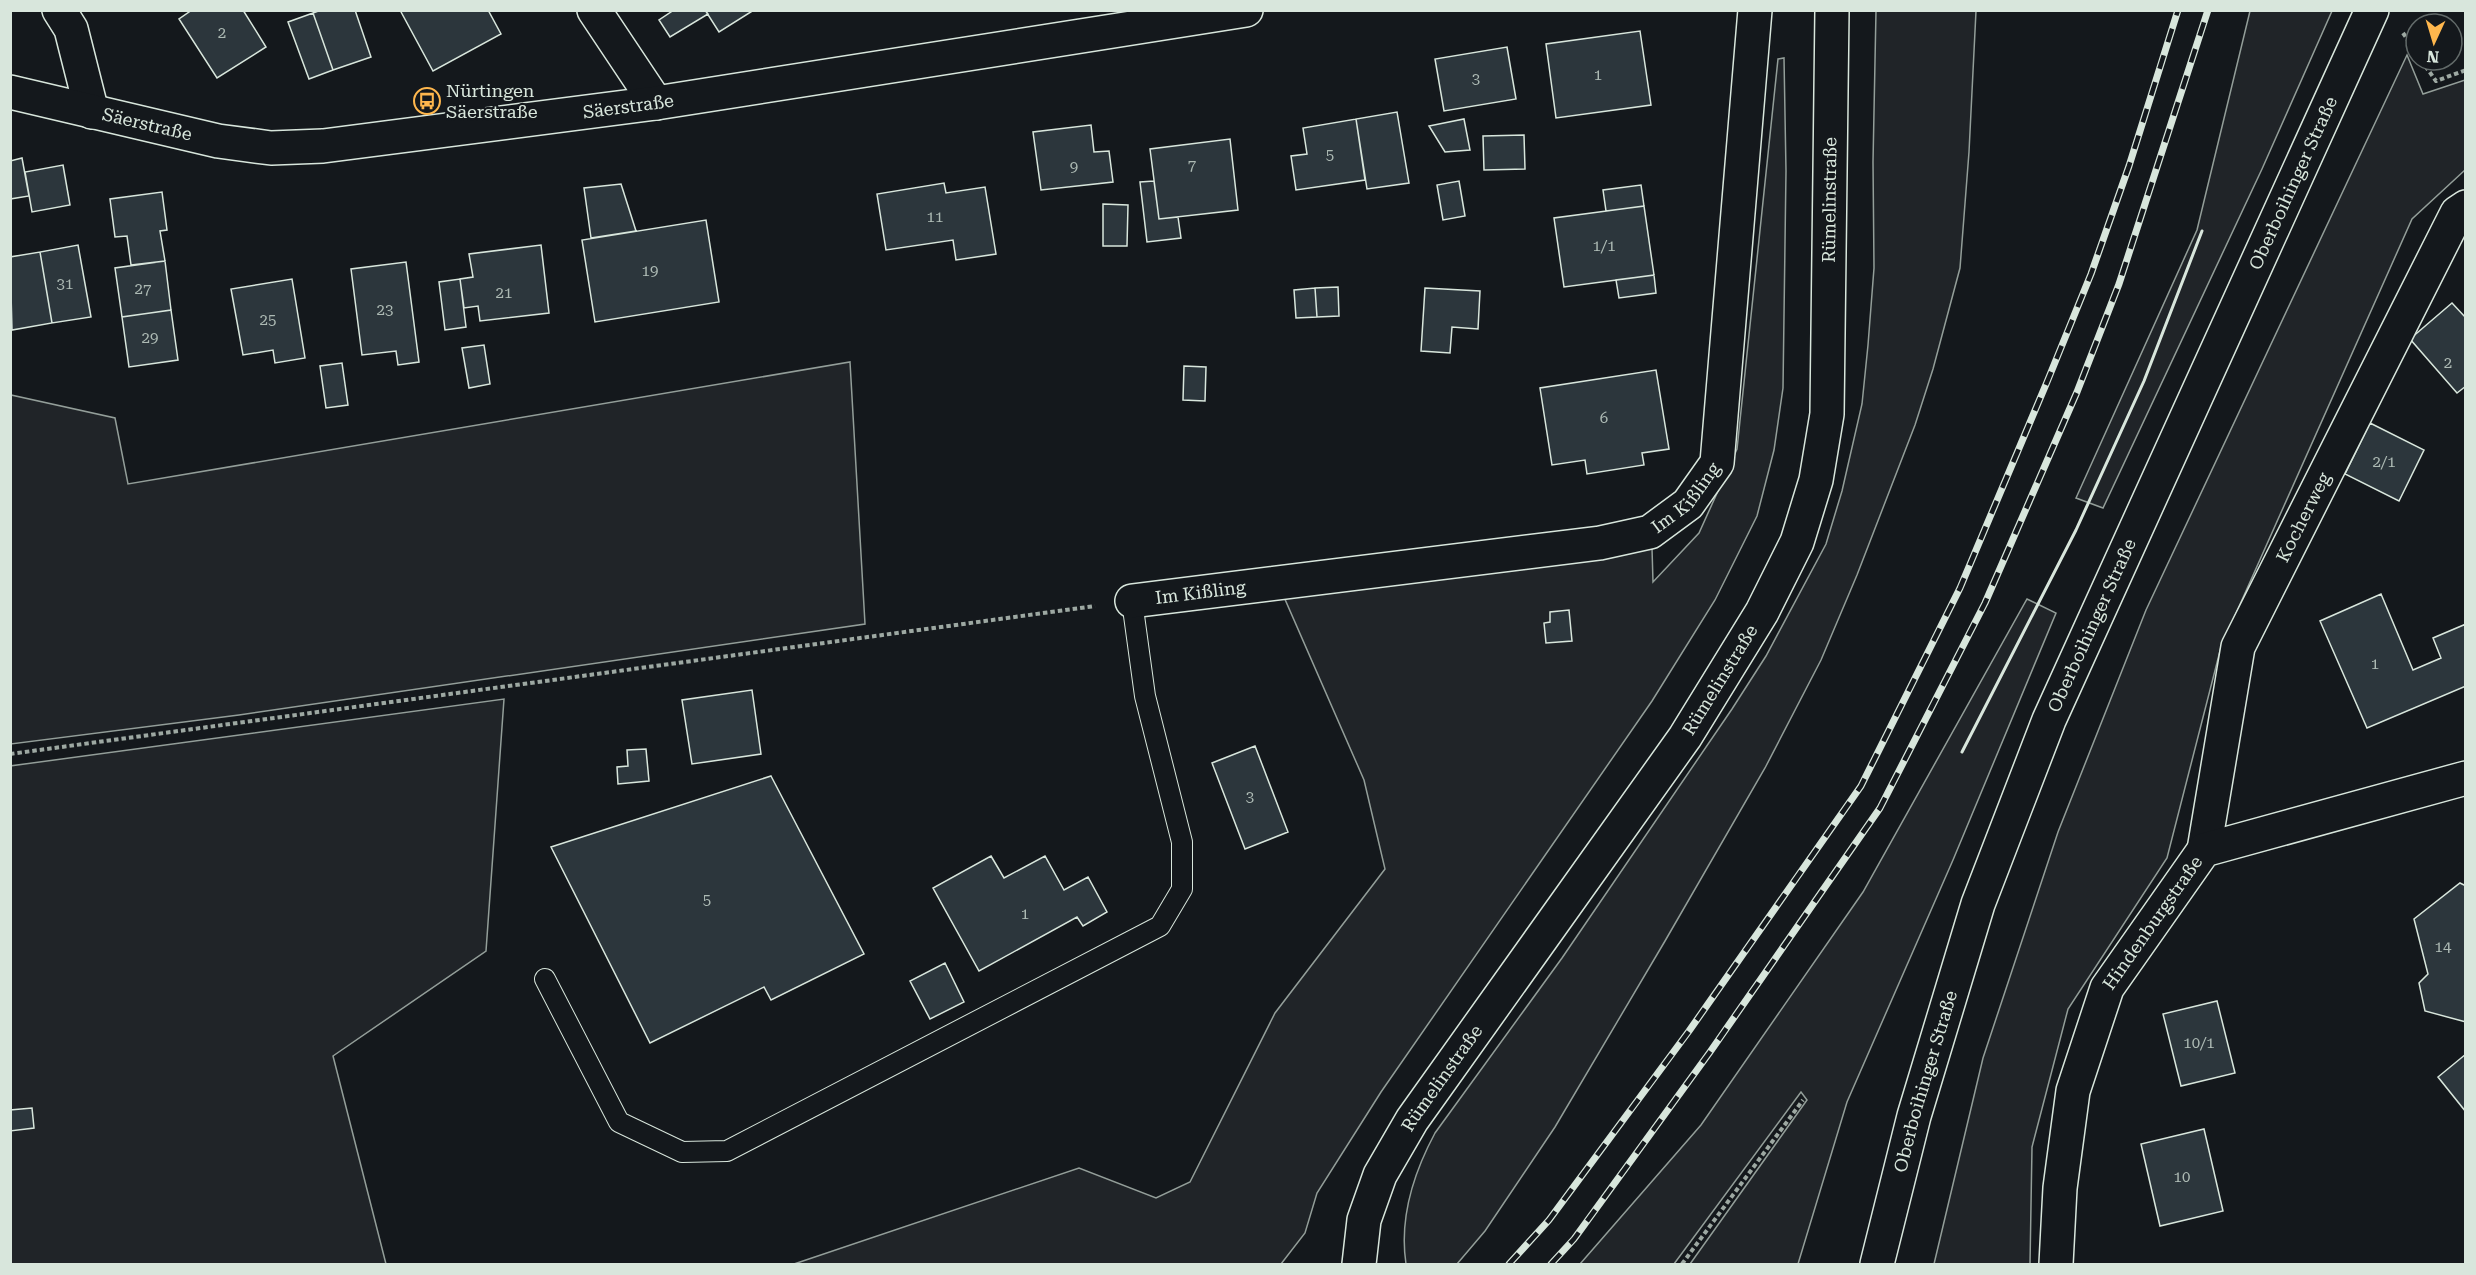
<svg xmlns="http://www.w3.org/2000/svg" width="2476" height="1275" font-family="'Roboto Serif',serif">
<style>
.green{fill:#202428;stroke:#939e99;stroke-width:1.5}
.building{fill:#2c363c;stroke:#d8e6dc;stroke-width:1.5}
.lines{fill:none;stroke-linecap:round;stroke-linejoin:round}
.lane-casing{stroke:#d8e6dc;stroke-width:22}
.street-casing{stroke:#d8e6dc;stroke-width:36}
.secondary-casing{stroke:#d8e6dc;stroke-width:36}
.path{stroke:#9da8a2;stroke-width:4;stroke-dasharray:4.5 3;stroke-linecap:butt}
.lane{stroke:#14181c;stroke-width:20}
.street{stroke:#14181c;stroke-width:33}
.secondary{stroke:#14181c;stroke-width:33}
.rail-casing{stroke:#d8e6dc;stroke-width:7}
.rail{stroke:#14181c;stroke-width:4.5;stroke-dasharray:14;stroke-linecap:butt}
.wall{stroke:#d8e6dc;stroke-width:3}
.labels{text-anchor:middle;stroke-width:4.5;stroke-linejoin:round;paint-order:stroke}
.number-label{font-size:15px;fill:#adbab4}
.poi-label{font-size:18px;fill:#d8e6dc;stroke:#14181c;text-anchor:start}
.street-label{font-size:18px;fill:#d8e6dc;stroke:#14181c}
</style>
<rect width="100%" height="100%" fill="#14181c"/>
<path class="green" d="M 1876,11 L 1976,11 L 1969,152 L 1960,268 L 1933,369 L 1915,425 L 1857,575 L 1821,660 L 1765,768 L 1665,941 L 1555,1127 L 1485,1231 L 1457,1264 L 1406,1264 C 1399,1218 1413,1174 1435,1133 L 1562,958 L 1732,709 L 1766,656 L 1826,544 L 1842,491 L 1862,404 L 1868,345 L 1874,268 L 1873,162 Z
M 2250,11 L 2332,11 L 2262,169 L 2103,508 L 2076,498 L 2197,230 Z
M 2407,55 L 2423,94 L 2465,80 L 2465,170 L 2412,219 L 2221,647 L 2167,858 L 2068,1009 L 2032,1147 L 2030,1264 L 1934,1264 L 1983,1058 L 2058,832 L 2146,610 Z
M 1784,58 L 1786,171 L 1783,388 L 1774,450 L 1757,516 L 1715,600 L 1652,701 L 1381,1092 L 1317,1193 L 1305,1233 L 1281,1264 L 794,1264 L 1079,1168 L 1156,1198 L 1190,1182 L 1275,1013 L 1385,869 L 1364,780 L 1284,597 L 1652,548 L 1653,582 L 1699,533 L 1737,449 L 1778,59 Z
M 850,362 L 865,624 L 239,715 L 11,744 L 11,395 L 115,418 L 128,484 Z
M 2027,599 L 2056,613 L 1953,860 L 1847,1102 L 1798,1264 L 1690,1264 L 1807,1100 L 1801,1092 L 1674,1264 L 1580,1264 L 1701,1125 L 1863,892 Z
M 504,699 L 486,951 L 333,1056 L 386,1264 L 11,1264 L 10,766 Z"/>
<path class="building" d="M 192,10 L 243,10 L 266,47 L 217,78 L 179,19 Z
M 321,10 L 355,10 L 371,57 L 333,70 L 313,13 Z
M 400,10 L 488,10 L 501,34 L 433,71 Z
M 674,10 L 705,10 L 708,14 L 670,37 L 659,20 Z
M 705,10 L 754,10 L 719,32 Z
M 313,13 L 333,70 L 309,79 L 288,22 Z
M 1640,31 L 1651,105 L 1556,118 L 1546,44 Z
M 1507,47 L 1516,99 L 1444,111 L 1435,59 Z
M 1397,112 L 1409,183 L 1367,189 L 1356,119 Z
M 1356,119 L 1365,180 L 1296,190 L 1291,156 L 1307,154 L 1303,128 Z
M 1464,119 L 1470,150 L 1445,152 L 1429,126 Z
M 1091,125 L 1094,152 L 1109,151 L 1113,182 L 1041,190 L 1033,132 Z
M 1524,135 L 1525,169 L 1484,170 L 1483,136 Z
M 1230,139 L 1238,210 L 1159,219 L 1150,149 Z
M 22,158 L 29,196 L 10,199 L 10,161 Z
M 63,165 L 70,205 L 32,212 L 25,172 Z
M 1154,181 L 1159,219 L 1178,217 L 1181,238 L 1147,242 L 1140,182 Z
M 1459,181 L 1465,216 L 1443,220 L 1437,185 Z
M 944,183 L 946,193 L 985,187 L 996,254 L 956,260 L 953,240 L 886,250 L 877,194 Z
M 621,184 L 636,231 L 591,238 L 584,188 Z
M 1641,185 L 1644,206 L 1606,211 L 1603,190 Z
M 162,192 L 167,230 L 160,231 L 165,261 L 131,265 L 127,236 L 115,237 L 110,199 Z
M 1103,204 L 1128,205 L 1127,246 L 1103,246 Z
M 1644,206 L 1654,275 L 1564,287 L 1554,218 Z
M 706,220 L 719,302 L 595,322 L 582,240 Z
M 78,245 L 91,317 L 52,323 L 40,252 Z
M 541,245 L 549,313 L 480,321 L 478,306 L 464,308 L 460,279 L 473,277 L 469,254 Z
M 40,252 L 52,323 L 12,330 L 10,257 Z
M 165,261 L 171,310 L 122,317 L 115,268 Z
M 406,262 L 419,362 L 398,365 L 396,351 L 362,355 L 351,269 Z
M 1654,275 L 1656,293 L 1619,298 L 1616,280 Z
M 292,279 L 305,358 L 275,363 L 273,350 L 243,355 L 231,289 Z
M 460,279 L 466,327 L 445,330 L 439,282 Z
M 1338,287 L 1339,316 L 1317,317 L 1315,288 Z
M 1315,288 L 1317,317 L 1296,318 L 1294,290 Z
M 1425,288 L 1480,291 L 1478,329 L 1452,327 L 1450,353 L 1421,351 Z
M 2452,303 L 2466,318 L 2466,386 L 2457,393 L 2410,339 Z
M 171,310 L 178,360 L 129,367 L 122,317 Z
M 484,345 L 490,384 L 469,388 L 462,348 Z
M 342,363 L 348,405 L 326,408 L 320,366 Z
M 1184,366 L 1206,367 L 1205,401 L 1183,400 Z
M 1656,370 L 1669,449 L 1642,453 L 1644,465 L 1587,474 L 1585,460 L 1552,465 L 1540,388 Z
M 2370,423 L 2424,450 L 2399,501 L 2345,474 Z
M 2381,594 L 2413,670 L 2441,658 L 2433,638 L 2466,624 L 2466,686 L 2367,728 L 2320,621 Z
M 1569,610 L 1572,641 L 1546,643 L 1544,623 L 1550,622 L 1550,612 Z
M 752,690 L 761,754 L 692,764 L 682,700 Z
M 1255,746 L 1288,832 L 1245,849 L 1212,763 Z
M 646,749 L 649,781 L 618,784 L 617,767 L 628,766 L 627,750 Z
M 771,776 L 864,954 L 771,1000 L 764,987 L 650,1043 L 551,847 Z
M 991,856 L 1004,878 L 1045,856 L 1064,890 L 1088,877 L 1107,912 L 1083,926 L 1077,917 L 979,971 L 933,888 Z
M 2460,883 L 2466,886 L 2466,1022 L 2425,1011 L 2419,983 L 2428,974 L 2414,919 Z
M 945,963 L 964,1002 L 930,1019 L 910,981 Z
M 2217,1001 L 2235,1073 L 2181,1086 L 2163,1014 Z
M 2466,1054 L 2466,1112 L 2438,1077 Z
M 32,1108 L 34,1128 L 10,1131 L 10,1110 Z
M 2204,1129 L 2223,1211 L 2160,1226 L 2141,1144 Z"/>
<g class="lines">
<defs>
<path id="lane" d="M 545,979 L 619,1122 L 682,1152 L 727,1151 L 1160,926 L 1182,889 L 1182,842 L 1145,696 L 1132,601"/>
<g id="street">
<path d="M 59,10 L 71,29 L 92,112"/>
<path d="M 594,10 L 656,103"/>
<path id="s1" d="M 10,92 L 218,141 L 271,148 L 323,146 L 656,103 L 1246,10"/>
<path id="s2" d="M 1132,601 L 1600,543 L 1650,532 L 1688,504 L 1717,463 L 1755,10"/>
<path id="s3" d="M 2204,850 L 2238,647 L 2457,213 L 2466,207"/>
<path id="s4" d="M 2056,1264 L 2060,1188 L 2073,1091 L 2107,988 L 2204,850 L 2466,778"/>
</g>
<g id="secondary">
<path id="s5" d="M 1359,1264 L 1364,1220 L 1380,1175 L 1412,1120 L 1685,737 L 1762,612 L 1797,542 L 1816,480 L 1827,414 L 1832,10"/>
<path id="s6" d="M 1877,1264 L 1914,1116 L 1978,904 L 2049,720 L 2372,10"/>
</g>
</defs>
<use href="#lane" class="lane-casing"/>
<use href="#street" class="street-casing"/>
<use href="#secondary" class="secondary-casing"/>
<path class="path" d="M 2403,33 L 2416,52
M 2421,60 L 2436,81 L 2466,70
M 10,754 L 1095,606
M 1682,1264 L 1803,1100"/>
<use href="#lane" class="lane"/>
<use href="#street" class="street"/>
<use href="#secondary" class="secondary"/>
<defs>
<path id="rail" d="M 1509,1264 L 1549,1220 L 1689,1031 L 1861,786 L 1960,588 L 2047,382 L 2091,274 L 2129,166 L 2178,10
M 1551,1264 L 1574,1239 L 1710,1052 L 1880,808 L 1985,603 L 2077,392 L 2119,284 L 2208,10"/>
</defs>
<use href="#rail" class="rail-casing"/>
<use href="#rail" class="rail"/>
<path class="wall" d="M 1962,752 L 2076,530 L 2144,381 L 2202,231"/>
</g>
<defs>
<symbol id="bus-ring" viewBox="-11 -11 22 22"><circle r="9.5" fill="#14181c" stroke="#ffb74d" stroke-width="1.5"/><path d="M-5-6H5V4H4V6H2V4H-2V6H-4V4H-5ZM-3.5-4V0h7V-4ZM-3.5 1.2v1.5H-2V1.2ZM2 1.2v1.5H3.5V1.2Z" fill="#ffb74d"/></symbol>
</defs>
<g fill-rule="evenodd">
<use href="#bus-ring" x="412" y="86" width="30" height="30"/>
</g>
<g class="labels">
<g class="number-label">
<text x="222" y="38">2</text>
<text x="1598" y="80">1</text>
<text x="1476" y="84">3</text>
<text x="1330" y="160">5</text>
<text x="1192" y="170">7</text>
<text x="1074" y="172">9</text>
<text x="935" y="222">11</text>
<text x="1604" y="251">1/1</text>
<text x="650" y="276">19</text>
<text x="65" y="289">31</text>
<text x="143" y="294">27</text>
<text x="504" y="298">21</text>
<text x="385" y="315">23</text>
<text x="268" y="325">25</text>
<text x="150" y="343">29</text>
<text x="2448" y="368">2</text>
<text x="1604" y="423">6</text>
<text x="2384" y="467">2/1</text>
<text x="2375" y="669">1</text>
<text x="1250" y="802">3</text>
<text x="707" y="905">5</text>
<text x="1025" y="919">1</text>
<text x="2443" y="952">14</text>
<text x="2199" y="1048">10/1</text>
<text x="2182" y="1182">10</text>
</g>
<g class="poi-label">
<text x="446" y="97">Nürtingen<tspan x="446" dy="21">Säerstraße</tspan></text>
</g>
<g class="street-label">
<text dy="6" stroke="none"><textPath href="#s1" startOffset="627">Säerstraße</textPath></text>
<text dy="6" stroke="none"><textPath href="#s1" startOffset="141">Säerstraße</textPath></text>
<text dy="6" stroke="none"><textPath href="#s6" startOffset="1161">Oberboihinger Straße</textPath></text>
<text dy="6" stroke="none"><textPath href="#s5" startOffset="1197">Rümelinstraße</textPath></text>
<text dy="6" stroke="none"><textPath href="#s2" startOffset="573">Im Kißling</textPath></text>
<text dy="6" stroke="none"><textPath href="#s3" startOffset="351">Kocherweg</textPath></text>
<text dy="6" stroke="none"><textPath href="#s2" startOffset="69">Im Kißling</textPath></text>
<text dy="6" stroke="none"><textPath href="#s6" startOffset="675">Oberboihinger Straße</textPath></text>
<text dy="6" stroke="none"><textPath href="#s5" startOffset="693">Rümelinstraße</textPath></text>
<text dy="6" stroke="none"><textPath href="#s4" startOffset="362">Hindenburgstraße</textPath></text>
<text dy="6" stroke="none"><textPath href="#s5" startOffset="207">Rümelinstraße</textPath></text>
<text dy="6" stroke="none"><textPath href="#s6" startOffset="189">Oberboihinger Straße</textPath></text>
</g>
</g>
<rect width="2476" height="1275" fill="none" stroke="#d8e6dc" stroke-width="24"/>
<g transform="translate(2434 42) rotate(184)"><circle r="28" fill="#14181c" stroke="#626a69" stroke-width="1.5"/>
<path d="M0-4.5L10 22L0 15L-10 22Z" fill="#ffb74d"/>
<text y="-9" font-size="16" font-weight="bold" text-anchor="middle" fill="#d8e6dc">N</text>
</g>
</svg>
